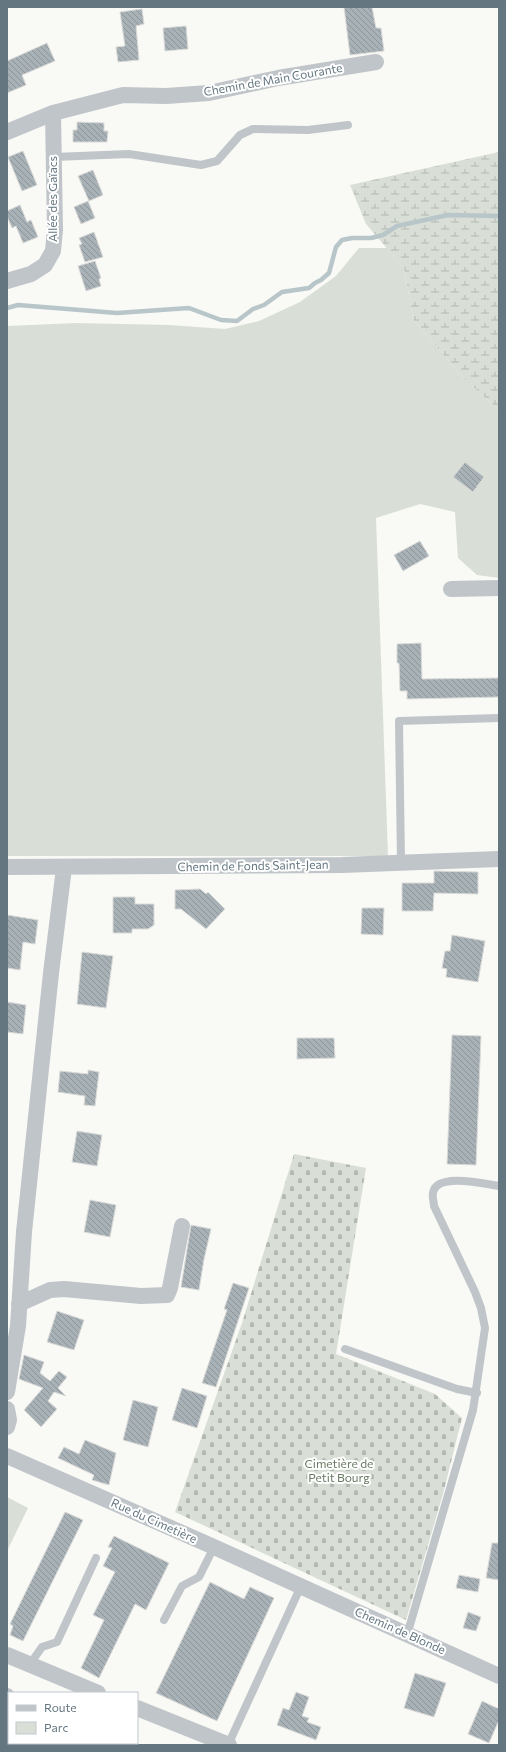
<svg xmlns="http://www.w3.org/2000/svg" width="506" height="1752" font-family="Commissioner,sans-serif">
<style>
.green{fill:#d9ded6}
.wetland{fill:url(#wetland-marsh)}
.cemetery{fill:url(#cemetery-stones)}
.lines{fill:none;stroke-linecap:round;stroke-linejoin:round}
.stream{stroke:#b8c6c9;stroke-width:4.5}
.building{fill:url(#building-back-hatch);stroke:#dbdbd9}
.service{stroke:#c0c5c9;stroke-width:8}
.minor{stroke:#c0c5c9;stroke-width:16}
.labels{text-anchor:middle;stroke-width:4;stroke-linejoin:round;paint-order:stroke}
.street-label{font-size:12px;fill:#647781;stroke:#fff}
.park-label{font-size:12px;fill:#697a63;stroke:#fff}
</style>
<defs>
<pattern id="wetland-marsh" width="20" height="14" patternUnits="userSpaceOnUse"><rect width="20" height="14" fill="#d9ded6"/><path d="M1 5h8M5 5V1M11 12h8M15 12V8" fill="none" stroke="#b4b9b3"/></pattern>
<pattern id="cemetery-stones" width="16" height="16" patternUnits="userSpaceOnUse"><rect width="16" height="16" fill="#d9ded6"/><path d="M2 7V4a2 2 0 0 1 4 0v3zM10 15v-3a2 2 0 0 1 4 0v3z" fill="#b4b9b3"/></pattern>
<pattern id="building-back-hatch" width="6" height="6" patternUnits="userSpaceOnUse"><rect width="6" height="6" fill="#a7b1b6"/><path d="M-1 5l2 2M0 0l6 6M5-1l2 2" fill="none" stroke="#8c9599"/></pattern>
</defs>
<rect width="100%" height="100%" fill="#f9f9f6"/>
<path class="green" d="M 359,248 L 387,248 L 404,268 L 413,319 L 464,379 L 499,410 L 499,578 L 477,575 L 458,558 L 455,512 L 420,504 L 376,518 L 388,856 L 7,856 L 7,326 L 77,323 L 169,325 L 225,329 L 259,321 L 300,302 L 336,276 Z
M 7,1497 L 28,1508 L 7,1551 Z"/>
<path class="wetland" d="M 499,152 L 499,410 L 464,379 L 413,319 L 404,268 L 366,224 L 350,185 Z"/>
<path class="cemetery" d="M 294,1154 L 366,1168 L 336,1354 L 435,1394 L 462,1418 L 443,1494 L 406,1620 L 175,1512 L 242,1323 Z"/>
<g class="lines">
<path class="stream" d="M 7,308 L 18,305 L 117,313 L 189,308 L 221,320 L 237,321 L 253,309 L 264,305 L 282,292 L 309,288 L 315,283 L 321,280 L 329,273 L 336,247 L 342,240 L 352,238 L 371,238 L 383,235 L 397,226 L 448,215 L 499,216"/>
</g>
<path class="building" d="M 344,7 L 372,7 L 376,28 L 381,28 L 384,51 L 350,55 Z
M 142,9 L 144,24 L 136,26 L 139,60 L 118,62 L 116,47 L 125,46 L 120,12 Z
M 186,26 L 188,49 L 165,51 L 163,28 Z
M 47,43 L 55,61 L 22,75 L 26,85 L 7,93 L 7,61 Z
M 77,122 L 104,123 L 104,131 L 108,131 L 107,142 L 73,142 L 73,130 L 77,130 Z
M 23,151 L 37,185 L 22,191 L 8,157 Z
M 93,170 L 103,195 L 89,201 L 78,176 Z
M 88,201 L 95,218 L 81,224 L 74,207 Z
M 20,205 L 27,222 L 31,220 L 38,237 L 23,243 L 16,226 L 12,228 L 7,216 L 7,211 Z
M 94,232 L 103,257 L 85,262 L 79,245 L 82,244 L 79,238 Z
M 95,261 L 101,278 L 99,279 L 101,286 L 86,291 L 78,266 Z
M 465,462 L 484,477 L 473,492 L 453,477 Z
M 420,541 L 429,556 L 403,571 L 394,555 Z
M 421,643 L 422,679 L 499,678 L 499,697 L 407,699 L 407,691 L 400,691 L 399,663 L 397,663 L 397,644 Z
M 434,871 L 478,872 L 478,894 L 434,893 L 433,911 L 402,911 L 402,883 L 434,883 Z
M 200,889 L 206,894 L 208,892 L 225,909 L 206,929 L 181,909 L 175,909 L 175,890 Z
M 113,897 L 135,897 L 135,904 L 154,904 L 154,925 L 148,929 L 132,929 L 132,933 L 113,933 Z
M 362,908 L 384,908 L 383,935 L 361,934 Z
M 7,915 L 38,920 L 35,944 L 23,942 L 20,970 L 7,968 Z
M 452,935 L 485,941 L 478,982 L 446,977 L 447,969 L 442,968 L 445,951 L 450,951 Z
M 82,952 L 113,956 L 106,1008 L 77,1004 Z
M 7,1002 L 26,1005 L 23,1034 L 7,1032 Z
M 452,1035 L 481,1036 L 476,1165 L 447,1164 Z
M 297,1038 L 334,1038 L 335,1058 L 297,1059 Z
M 88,1070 L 99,1072 L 95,1106 L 84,1105 L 85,1096 L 58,1092 L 60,1071 L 88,1074 Z
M 77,1131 L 102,1135 L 97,1166 L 72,1162 Z
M 90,1200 L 116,1205 L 110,1237 L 84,1232 Z
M 191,1225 L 211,1229 L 204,1259 L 199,1290 L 181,1287 Z
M 233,1283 L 249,1288 L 216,1387 L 202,1383 L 227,1310 L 224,1309 Z
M 57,1311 L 84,1320 L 74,1350 L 47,1342 Z
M 24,1355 L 44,1362 L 40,1373 L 50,1381 L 59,1371 L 67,1377 L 58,1388 L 66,1396 L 54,1392 L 48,1401 L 57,1409 L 41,1427 L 24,1410 L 43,1388 L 19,1379 Z
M 182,1388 L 207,1396 L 197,1428 L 172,1420 Z
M 133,1400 L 158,1407 L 148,1447 L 123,1440 Z
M 85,1440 L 116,1453 L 109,1485 L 92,1480 L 94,1475 L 58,1458 L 64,1447 L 79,1454 Z
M 65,1512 L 83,1520 L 23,1641 L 10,1635 L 13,1626 L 10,1624 Z
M 114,1536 L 169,1563 L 146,1610 L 135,1604 L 99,1678 L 81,1668 L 104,1620 L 93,1615 L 115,1572 L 103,1566 L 112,1548 L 108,1547 Z
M 492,1543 L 499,1543 L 499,1580 L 486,1578 Z
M 459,1575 L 480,1579 L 478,1592 L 456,1588 Z
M 210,1582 L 244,1599 L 250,1587 L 274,1598 L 217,1721 L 156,1693 Z
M 468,1612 L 481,1617 L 476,1631 L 463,1628 Z
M 415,1673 L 446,1683 L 434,1717 L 404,1708 Z
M 296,1692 L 309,1697 L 302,1716 L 309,1718 L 307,1722 L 321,1727 L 316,1740 L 277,1725 L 283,1708 L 289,1710 Z
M 482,1701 L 499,1709 L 499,1720 L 489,1743 L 468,1734 Z"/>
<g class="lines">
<path class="service" d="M 54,157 L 129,154 L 201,165 L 217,161 L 240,135 L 253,129 L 308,130 L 348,125
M 401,863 L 399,721 L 499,718
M 345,1349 L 457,1389 L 477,1393
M 164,1620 L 182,1586 L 199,1577 L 214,1547
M 407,1635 L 473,1410 L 485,1328 L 481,1308 L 475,1292 L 434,1206 C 434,1202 432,1197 433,1193 C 436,1172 485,1184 499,1186
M 30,1664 L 42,1647 L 57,1642 L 96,1558
M 228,1745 L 301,1586"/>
<path class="minor" d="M 7,132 L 53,113 L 123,95 L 166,96 L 209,93 L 278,78 L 376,62
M 7,281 L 31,274 L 45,265 L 53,251 L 55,230 L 53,113
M 451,589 L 499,588
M 7,867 L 342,865 L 499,859
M 19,1304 L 50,1290 L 64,1289 L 141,1296 L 167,1295 L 170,1288 L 182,1226
M 7,1392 L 18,1326 L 24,1232 L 51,973 L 64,868
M 7,1409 L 9,1420 L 7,1427
M 7,1456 L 214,1547 L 499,1676
M 7,1655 L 98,1693
M 7,1696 L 9,1707
M 137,1708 L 229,1745
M 16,1743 L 16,1745"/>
</g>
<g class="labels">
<g class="street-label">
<text transform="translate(273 80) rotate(-10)" y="4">Chemin de Main Courante</text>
<text transform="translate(53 199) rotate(-90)" y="4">Allée des Gaïacs</text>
<text transform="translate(253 866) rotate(-1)" y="4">Chemin de Fonds Saint-Jean</text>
<text transform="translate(154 1521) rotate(24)" y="4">Rue du Cimetière</text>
<text transform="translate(400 1631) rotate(24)" y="4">Chemin de Blonde</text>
</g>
<g class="park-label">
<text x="339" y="1468">Cimetière de<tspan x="339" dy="14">Petit Bourg</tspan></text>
</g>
</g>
<rect width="506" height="1752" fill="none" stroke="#647781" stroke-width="16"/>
<rect x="8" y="1692" width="130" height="52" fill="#ffffff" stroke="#c1c9cd"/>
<rect x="16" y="1705" width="20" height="6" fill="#c0c5c9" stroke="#c1c9cd"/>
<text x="44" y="1712" font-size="12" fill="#647781">Route</text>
<rect x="16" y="1722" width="20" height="12" fill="#d9ded6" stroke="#c1c9cd"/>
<text x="44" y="1732" font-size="12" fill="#647781">Parc</text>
</svg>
